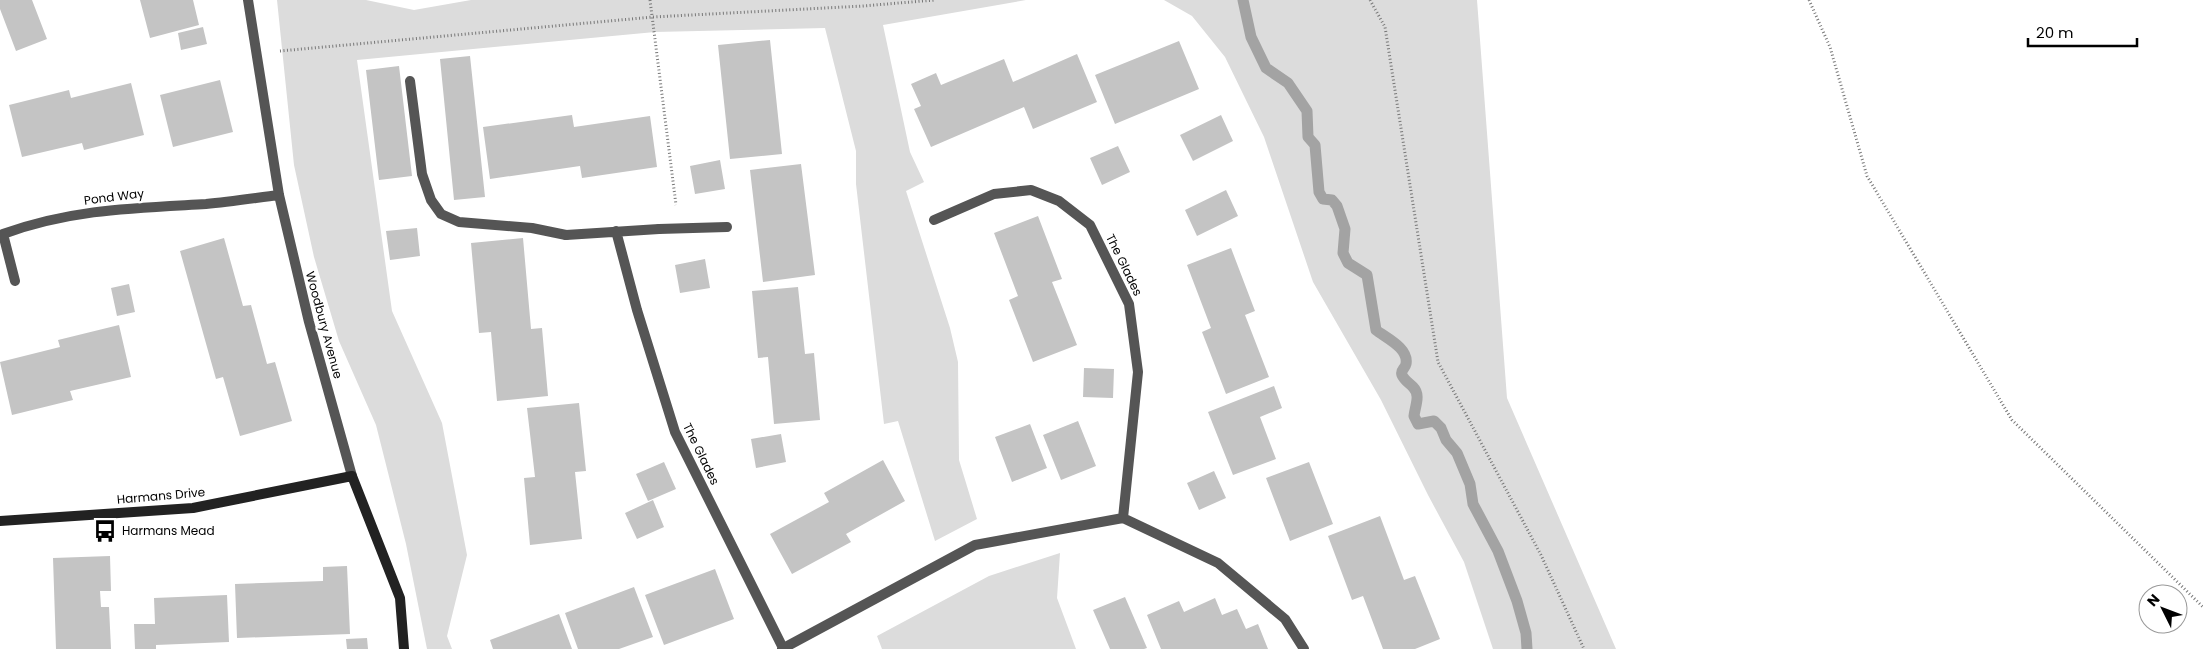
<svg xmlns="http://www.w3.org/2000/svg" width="2203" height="649" font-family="Poppins,sans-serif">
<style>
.green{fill:#dcdcdc}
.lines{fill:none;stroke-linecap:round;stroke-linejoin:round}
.stream{stroke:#a3a3a3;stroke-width:11}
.building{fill:#c4c4c4}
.path{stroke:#777;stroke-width:3;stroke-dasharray:1 2.5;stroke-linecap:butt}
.lane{stroke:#555;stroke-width:10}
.street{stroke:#555;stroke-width:10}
.secondary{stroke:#222;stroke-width:10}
.labels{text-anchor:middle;stroke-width:4.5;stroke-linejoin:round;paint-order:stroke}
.street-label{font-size:12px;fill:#000;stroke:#fff}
.poi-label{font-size:12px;fill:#000;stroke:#fff;text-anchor:start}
</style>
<rect width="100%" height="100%" fill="#fff"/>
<path class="green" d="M 277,0 L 366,0 L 414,10 L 471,0 L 1026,0 L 883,25 L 910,152 L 924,182 L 906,191 L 950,328 L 958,362 L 959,460 L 977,519 L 935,541 L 898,421 L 884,424 L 856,184 L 856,151 L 825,28 L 655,32 L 357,60 L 392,311 L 442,423 L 467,555 L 447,636 L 452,649 L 427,649 L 406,544 L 376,425 L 339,341 L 314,257 L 294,165 Z
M 1164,0 L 1477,0 L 1507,398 L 1616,649 L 1493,649 L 1464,562 L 1428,495 L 1381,400 L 1313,282 L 1264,137 L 1225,57 L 1192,16 Z
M 1060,553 L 1057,598 L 1076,649 L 882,649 L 877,636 L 989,576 Z"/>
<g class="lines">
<path class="stream" d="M 1243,0 L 1251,37 L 1266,68 L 1288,83 L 1307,111 L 1308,137 L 1315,145 L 1319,192 L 1323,199 L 1332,200 L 1337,206 L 1345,229 L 1343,253 L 1348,263 L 1367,275 L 1376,330 C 1386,338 1409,348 1406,364 C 1405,369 1400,370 1402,375 C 1404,380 1409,383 1413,387 C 1421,395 1415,406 1414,416 L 1418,424 L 1434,421 L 1441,428 L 1446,440 L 1457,453 L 1470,484 L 1473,504 L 1498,551 L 1517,601 L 1526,633 L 1527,649"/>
</g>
<path class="building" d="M 0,0 L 32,0 L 47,39 L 16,51 L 0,9 Z
M 140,0 L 193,0 L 199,25 L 150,38 Z
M 203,27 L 207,44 L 181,50 L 178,33 Z
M 770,40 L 782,154 L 730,159 L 718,45 Z
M 1179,41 L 1199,89 L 1115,124 L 1095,75 Z
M 1077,54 L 1097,102 L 1033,129 L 1024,107 L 931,147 L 914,109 L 921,106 L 911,84 L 936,73 L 941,85 L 1004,59 L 1013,82 Z
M 470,56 L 485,197 L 454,200 L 440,59 Z
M 399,66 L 412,176 L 379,180 L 366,70 Z
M 220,80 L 233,132 L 173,147 L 160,95 Z
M 131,83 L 144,135 L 84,150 L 82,143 L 22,157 L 9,105 L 69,90 L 71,98 Z
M 572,115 L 574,127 L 650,116 L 657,167 L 582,178 L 580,166 L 490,179 L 483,127 Z
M 1221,115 L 1233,141 L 1193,161 L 1180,135 Z
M 1118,146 L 1130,172 L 1102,185 L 1090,158 Z
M 720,160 L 725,189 L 695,194 L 690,166 Z
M 801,164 L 815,275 L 763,282 L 750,170 Z
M 1226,190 L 1238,216 L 1197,236 L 1185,210 Z
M 1038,216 L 1062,279 L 1052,282 L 1077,345 L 1033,362 L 1009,300 L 1018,296 L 994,233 Z
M 417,228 L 420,256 L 390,260 L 386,231 Z
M 224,238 L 243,306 L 251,305 L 267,364 L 275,362 L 292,421 L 240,436 L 223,377 L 216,379 L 180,251 Z
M 523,238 L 531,329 L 542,328 L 548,396 L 497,401 L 491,332 L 479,333 L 471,243 Z
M 1231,248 L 1255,311 L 1245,315 L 1269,377 L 1226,394 L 1202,332 L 1211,328 L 1187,265 Z
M 705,259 L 710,288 L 680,293 L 675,265 Z
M 129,284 L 135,312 L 117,316 L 111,288 Z
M 798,287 L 805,354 L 814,353 L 820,420 L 774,424 L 768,357 L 758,358 L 752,291 Z
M 119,325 L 131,377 L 70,391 L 73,400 L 12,415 L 0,362 L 60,347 L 58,340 Z
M 1084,368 L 1114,369 L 1113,398 L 1083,397 Z
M 1274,386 L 1282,408 L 1260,417 L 1276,459 L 1233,475 L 1208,412 Z
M 579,403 L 586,471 L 575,472 L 582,539 L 530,545 L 524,478 L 535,477 L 527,408 Z
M 1078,421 L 1096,466 L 1061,480 L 1043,435 Z
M 1030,424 L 1047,468 L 1012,482 L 995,437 Z
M 781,434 L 786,462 L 756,468 L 751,439 Z
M 883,460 L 905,501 L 846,534 L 851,542 L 792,574 L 770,534 L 829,502 L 824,493 Z
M 664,462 L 676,489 L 648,501 L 636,474 Z
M 1309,462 L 1333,524 L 1290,541 L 1266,478 Z
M 1214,471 L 1226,498 L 1199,510 L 1187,483 Z
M 653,500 L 664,527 L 637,539 L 625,513 Z
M 1380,516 L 1404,580 L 1415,576 L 1440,639 L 1415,649 L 1383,649 L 1363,596 L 1352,600 L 1328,536 Z
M 110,556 L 111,591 L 100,591 L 101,607 L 109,607 L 111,649 L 56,649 L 53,558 Z
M 347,566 L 350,634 L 237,638 L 235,584 L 323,581 L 323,567 Z
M 715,569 L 734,619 L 664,645 L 645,595 Z
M 634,587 L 653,637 L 619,649 L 578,649 L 565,613 Z
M 227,595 L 229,642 L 156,645 L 156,649 L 135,649 L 134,624 L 155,624 L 154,598 Z
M 1125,597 L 1147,648 L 1144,649 L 1110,649 L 1093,610 Z
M 1215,598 L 1222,615 L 1237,609 L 1246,629 L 1258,624 L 1268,649 L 1161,649 L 1147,615 L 1179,601 L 1184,612 Z
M 559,614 L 572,649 L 493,649 L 490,640 Z
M 367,638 L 368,649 L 347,649 L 346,639 Z"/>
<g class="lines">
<path class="path" d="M 650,0 L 676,205
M 1370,0 L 1385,27 L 1438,362 L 1541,555 L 1584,649
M 1809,0 L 1830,47 L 1867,176 L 2012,420 L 2203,607
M 280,51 L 653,17 L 863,6 L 935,0"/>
<path class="lane" d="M 410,81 L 422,174 L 431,200 L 441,214 L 459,222 L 532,228 L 566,235
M 659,229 L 727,227"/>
<path class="street" d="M 248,0 L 279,195 L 309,322 L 352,476
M 934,220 L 994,194 L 1031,190 L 1059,201 L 1090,225 L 1129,304 L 1138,372 L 1123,518
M 616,231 L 637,310 L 675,432 L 783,648
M 566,235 L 659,229
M 15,281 L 3,234 C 71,209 135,208 206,204 C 230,202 255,198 279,195
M 782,649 L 975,545 L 1123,518 L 1218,563 L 1285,619 L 1304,649"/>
<path class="secondary" d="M 0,521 L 193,508 L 352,476 L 400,598 L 404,649"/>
</g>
<defs>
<symbol id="bus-bare" viewBox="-9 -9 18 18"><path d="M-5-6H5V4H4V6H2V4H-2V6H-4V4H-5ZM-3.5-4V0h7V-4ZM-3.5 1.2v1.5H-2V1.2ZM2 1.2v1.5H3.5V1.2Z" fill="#000" stroke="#fff" stroke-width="2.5" paint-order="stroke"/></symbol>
</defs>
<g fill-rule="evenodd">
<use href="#bus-bare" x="89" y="515" width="32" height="32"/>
</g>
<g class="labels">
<g class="street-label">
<text transform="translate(114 197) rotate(-7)" y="4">Pond Way</text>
<text transform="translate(1124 265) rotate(64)" y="4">The Glades</text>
<text transform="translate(324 325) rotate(75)" y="4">Woodbury Avenue</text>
<text transform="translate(701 454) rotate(64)" y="4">The Glades</text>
<text transform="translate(161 496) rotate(-5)" y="4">Harmans Drive</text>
</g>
<g class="poi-label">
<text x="122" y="535">Harmans Mead</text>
</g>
</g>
<g transform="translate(2163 609) rotate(312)"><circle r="24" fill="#ffffff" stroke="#999999"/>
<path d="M0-4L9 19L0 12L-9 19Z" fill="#000000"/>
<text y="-8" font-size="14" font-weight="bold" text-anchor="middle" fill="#000000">N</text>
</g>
<path d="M2028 38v8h109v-8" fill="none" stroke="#000000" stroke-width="2.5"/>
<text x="2036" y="38" font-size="15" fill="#000000" stroke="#ffffff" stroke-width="4" paint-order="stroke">20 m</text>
</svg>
